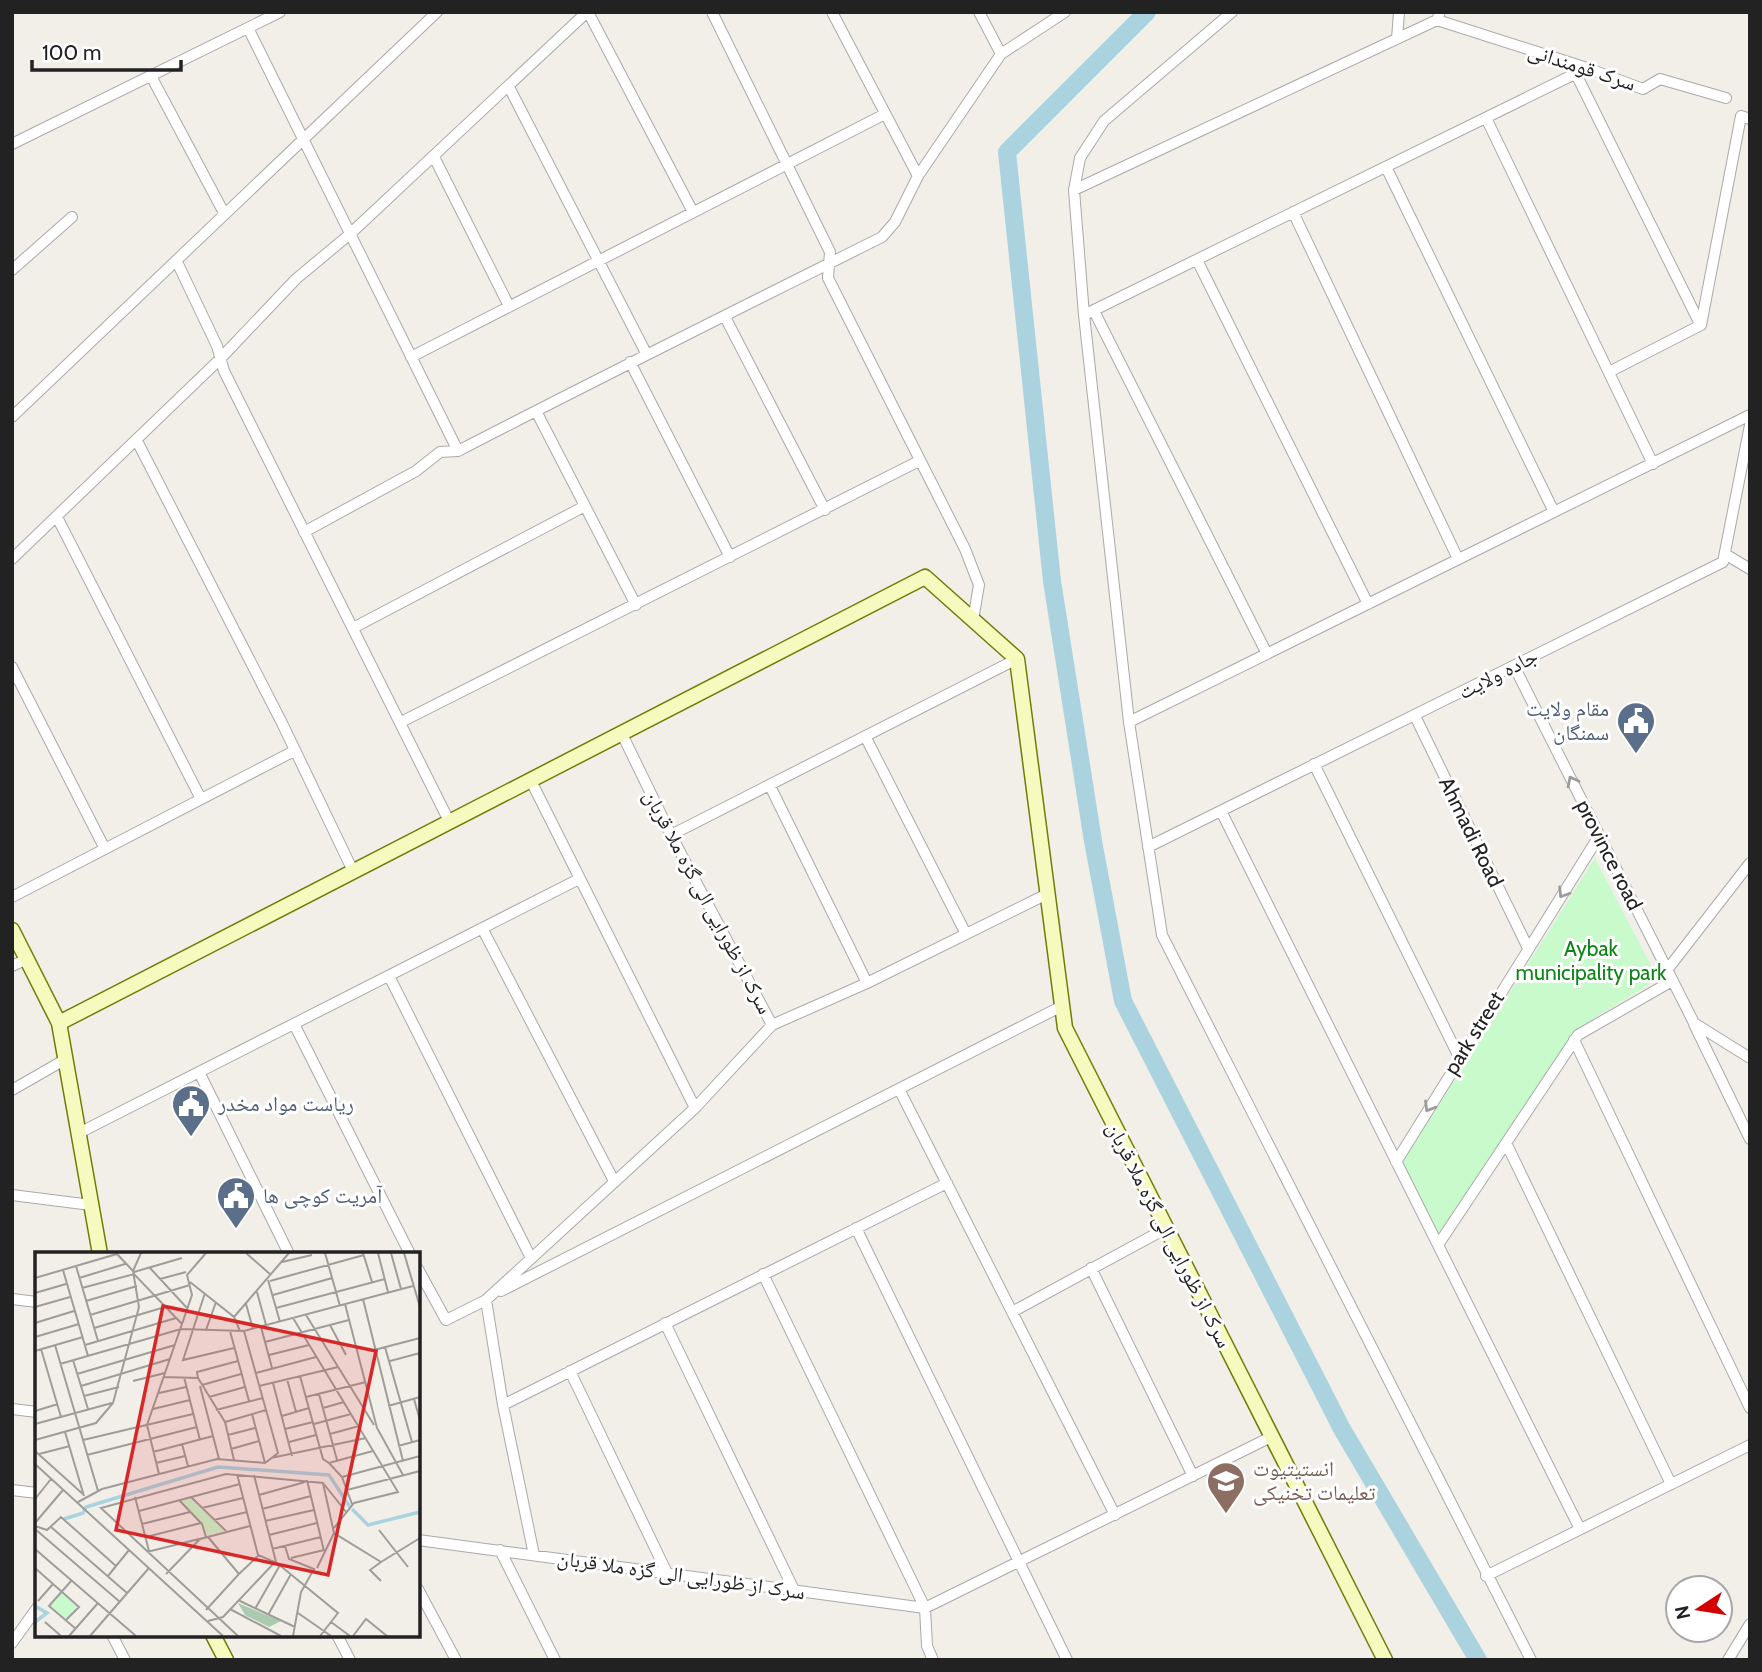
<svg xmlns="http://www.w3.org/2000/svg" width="1762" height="1672" font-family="Cabin,'Noto Naskh Arabic',sans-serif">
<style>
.park{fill:#c8facc}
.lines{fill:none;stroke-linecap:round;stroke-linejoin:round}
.river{stroke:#aad3df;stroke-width:18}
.street-casing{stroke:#a9a9a9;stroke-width:12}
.secondary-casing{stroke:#707d05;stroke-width:17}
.street{stroke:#fff;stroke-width:10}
.secondary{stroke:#f7fabf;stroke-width:14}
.oneway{stroke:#9c9c9c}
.labels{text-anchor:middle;stroke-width:6;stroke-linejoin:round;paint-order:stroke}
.street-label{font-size:21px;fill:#222;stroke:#fff}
.service-label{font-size:21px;fill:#4e5e75;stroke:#fff;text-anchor:start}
.park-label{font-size:21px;fill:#0c8416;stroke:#fff}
.education-label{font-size:21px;fill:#785e54;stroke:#fff;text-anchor:start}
.inset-river{fill:none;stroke:#aad3df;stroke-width:3.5}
.inset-road{fill:none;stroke:#9f9d99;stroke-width:2}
.view{fill:#d62828;fill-opacity:0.15;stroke:#d62828;stroke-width:3.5}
.inset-edge{fill:none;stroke:#222;stroke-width:3.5}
</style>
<rect width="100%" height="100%" fill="#f2efe9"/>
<path class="park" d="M 1595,858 L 1658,979 L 1575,1030 L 1439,1235 L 1401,1165 Z"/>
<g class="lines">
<path class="river" d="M 1147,12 L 1007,152 L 1052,581 L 1093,841 L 1123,1001 L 1342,1429 L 1478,1660"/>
<defs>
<path id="street" d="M 588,12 L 693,212
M 712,12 L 830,252 L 828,278 L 965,549 L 979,585 L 973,620
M 979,12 L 1001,54
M 1440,12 L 1437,20 L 1074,190 L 1084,315 L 1129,722 L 1162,935 L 1531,1660
M 1437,20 L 1587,68 L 1643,89 L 1660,79 L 1726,98
M 248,28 L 458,451
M 1397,39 L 1399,12
M 1576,74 L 1700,324
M 151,76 L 224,213
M 509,87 L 646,353
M 1486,118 L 1653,464
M 12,144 L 280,12
M 434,157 L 509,306
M 1386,167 L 1554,512
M 918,176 L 1001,54 L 1065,12
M 1074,190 L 1080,158 L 1104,121 L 1232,12
M 1293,212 L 1458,559
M 1197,260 L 1368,604
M 177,262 L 217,346 L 224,371 L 449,821
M 12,270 L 72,217
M 1094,311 L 1267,654
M 1084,315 L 1587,68
M 725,317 L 825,510
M 411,357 L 883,115
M 630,362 L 730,557
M 1609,372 L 1701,325 L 1741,116 L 1750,119
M 536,411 L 636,605
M 12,417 L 437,12
M 137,441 L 282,723 L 353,871
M 57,517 L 201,799
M 304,532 L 416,471 L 440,452 L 458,451 C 599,378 740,308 882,237 L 895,222 L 918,176 L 832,12
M 1725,554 L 1750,569
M 12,559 L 220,359 L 296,279 L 350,234 L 587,12
M 353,628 L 585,506
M 1514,666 L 1694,1023 L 1750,1058
M 12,667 L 105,849
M 1415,716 L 1528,948
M 401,722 L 919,461
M 1129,722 L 1750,415
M 865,736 L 966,934
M 1314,764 L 1459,1057
M 530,779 L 695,1108
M 770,786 L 867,983
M 1221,811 L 1580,1529
M 671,835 L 1017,659
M 1148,847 L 1723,562 L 1750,425
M 12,897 L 294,751
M 482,928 L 614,1181
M 12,966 L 27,959
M 1667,970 L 1750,863
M 389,976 L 531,1258
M 294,1024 L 410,1254
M 1694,1024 L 1750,1139
M 772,1025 L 867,983 L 1047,894
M 1574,1040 L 1750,1408
M 199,1072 L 289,1254
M 899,1089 L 1115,1515
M 12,1090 L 66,1059
M 79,1133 L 579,879
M 1506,1143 L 1671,1484
M 1396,1162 L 1599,836
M 12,1195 L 91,1205
M 856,1228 L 1067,1660
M 1438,1245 L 1578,1035 L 1672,981
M 1091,1268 L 1193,1476
M 418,1269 L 446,1320 L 486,1300
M 763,1274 L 925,1608 L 927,1646 L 933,1660
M 501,1291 L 1062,1006
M 12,1299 L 37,1302
M 1012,1312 L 1165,1229
M 665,1323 L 794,1590
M 570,1371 L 668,1575
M 503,1405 L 947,1183
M 12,1409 L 37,1412
M 12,1490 L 37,1493
M 418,1540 L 925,1608 L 1271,1437
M 500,1550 L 555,1660
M 534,1555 L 503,1405 L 486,1300 L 695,1108 L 772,1025 L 671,835 L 621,732
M 1486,1576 L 1750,1445
M 418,1589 L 456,1660
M 112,1635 L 125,1660
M 337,1635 L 350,1660
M 12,1643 L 37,1608
M 1728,1660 L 1750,1624"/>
<path id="secondary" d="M 12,930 L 59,1023 L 100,1254
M 59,1023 L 925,577 L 1017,659 L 1065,1028 L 1385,1660
M 213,1635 L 226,1660"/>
</defs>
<use href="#street" class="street-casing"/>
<use href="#secondary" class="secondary-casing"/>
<use href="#street" class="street"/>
<use href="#secondary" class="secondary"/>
</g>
<defs><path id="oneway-chevron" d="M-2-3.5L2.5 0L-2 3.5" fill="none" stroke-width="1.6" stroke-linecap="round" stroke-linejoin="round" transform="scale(1.75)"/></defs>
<g class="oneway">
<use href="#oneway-chevron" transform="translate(1572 781) rotate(-117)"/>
<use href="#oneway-chevron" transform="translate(1563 893) rotate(122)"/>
<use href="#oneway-chevron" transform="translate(1429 1107) rotate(121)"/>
</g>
<defs>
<symbol id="civic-pin" viewBox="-11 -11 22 30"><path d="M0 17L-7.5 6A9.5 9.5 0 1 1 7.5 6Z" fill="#5c6f8a" stroke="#fff"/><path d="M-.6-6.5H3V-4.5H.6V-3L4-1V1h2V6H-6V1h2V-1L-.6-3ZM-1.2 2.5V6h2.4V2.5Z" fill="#fff"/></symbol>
<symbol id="university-pin" viewBox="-11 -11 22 30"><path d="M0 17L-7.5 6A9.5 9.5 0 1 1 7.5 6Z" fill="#8d6e63" stroke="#fff"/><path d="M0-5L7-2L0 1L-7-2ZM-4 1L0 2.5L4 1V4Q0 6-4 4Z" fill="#fff"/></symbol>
</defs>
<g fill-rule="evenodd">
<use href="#civic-pin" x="1614" y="699" width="44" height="60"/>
<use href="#civic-pin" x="169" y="1082" width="44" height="60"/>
<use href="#civic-pin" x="214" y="1174" width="44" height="60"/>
<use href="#university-pin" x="1204" y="1459" width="44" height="60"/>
</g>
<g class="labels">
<g class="street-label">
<text transform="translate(1582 67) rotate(18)" y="7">سرک قومندانی</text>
<text transform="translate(1498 674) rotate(-27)" y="7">جاده ولایت</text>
<text transform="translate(1471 832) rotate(64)" y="7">Ahmadi Road</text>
<text transform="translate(1609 855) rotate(63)" y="7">province road</text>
<text transform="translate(708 902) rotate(62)" y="7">سرک از ظورایی الی گزه ملا قربان</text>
<text transform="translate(1474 1033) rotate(-58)" y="7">park street</text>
<text transform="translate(1169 1235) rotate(63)" y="7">سرک از ظورایی الی گزه ملا قربان</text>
<text transform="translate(681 1575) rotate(8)" y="7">سرک از ظورایی الی گزه ملا قربان</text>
</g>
<g class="service-label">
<text x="1609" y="716" text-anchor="end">مقام ولایت<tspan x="1609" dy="24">سمنگان</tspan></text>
<text x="218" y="1111">ریاست مواد مخدر</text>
<text x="263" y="1203">آمریت کوچی ها</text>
</g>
<g class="park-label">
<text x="1591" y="956">Aybak<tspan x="1591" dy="24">municipality park</tspan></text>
</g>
<g class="education-label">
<text x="1253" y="1476">انستیتیوت<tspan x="1253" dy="24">تعلیمات تخنیکی</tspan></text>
</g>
</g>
<g transform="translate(35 1252)">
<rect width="385" height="385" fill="#f2efe9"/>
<path d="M 203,351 L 246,369 L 234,375 L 210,363 Z" fill="#aacbaf"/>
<path d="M 155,246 L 189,279 L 172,283 L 167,272 L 145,249 ZM 27,341 L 42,355 L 31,367 L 16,354 Z" fill="#c8facc"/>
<path class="inset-river" d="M 317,257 L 333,273 L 385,260M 29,267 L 48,261 L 51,255 L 183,215 L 294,223 L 315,255M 0,354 L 12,361 L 0,370"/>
<path class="inset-road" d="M 211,1 L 236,23M 290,1 L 305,54M 328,1 L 337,30M 343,1 L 353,40M 356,1 L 366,37M 369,1 L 385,55M 247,10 L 277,3M 41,14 L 63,89M 115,16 L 152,56M 28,18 L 53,104M 99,20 L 147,6M 0,26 L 82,2 L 98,19M 44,26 L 90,12M 125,27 L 151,20M 233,28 L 245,70M 235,29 L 329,3M 155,30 L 199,65 L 205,79M 47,36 L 99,22 L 147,72M 222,40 L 231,73M 0,41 L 31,32M 170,41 L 148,108 L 199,96M 238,43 L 297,26M 328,47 L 368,209M 51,49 L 102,34M 211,52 L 218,77M 310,52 L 342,176 L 368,223M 0,55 L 35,45M 241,56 L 350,27M 55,63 L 155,33M 271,63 L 339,173M 199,65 L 254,1M 258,66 L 363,240 L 319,251 L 299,276M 0,71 L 39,59M 295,73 L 311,103M 226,75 L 237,116M 59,76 L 130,55M 171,78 L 181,50M 195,79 L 214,149M 0,85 L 44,72M 230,90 L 314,68M 20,93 L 63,239M 50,93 L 141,66M 350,95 L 377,190M 6,97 L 26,165M 339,98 L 385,86M 0,99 L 48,85M 234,103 L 274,93M 38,108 L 53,157M 355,109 L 385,101M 25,112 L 146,77 L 209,79 L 378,34M 221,121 L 281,105M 42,122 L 140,93M 265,124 L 288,207 L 294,211 L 338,199M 129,125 L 163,126 L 190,170 L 231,158M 149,125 L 165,188M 163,126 L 162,120 L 203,109M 252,127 L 261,160M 98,129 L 130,121M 238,131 L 257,204M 167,133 L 206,122M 46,134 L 135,107M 165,134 L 184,207M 224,134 L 303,115M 124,141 L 151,135M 284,142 L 302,208M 49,144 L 84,135M 174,145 L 210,135M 271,145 L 331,130M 379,147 L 385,168M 353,154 L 385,145M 288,156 L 309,150M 118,157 L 155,148M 181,158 L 228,146M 0,159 L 23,152M 217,162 L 230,211M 247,164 L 274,156M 190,170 L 199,208M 0,172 L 77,151M 279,172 L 316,162M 250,177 L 278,170M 30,180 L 49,244M 295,182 L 324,174M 193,183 L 220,176M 0,188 L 61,171 L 78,151 L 104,55 L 98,19 L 106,1M 48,188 L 158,162M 254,190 L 281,183M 147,192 L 153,214M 363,194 L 385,188M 196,197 L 224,189M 0,199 L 49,243M 118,200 L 178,184M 4,202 L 35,194M 52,203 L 162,175M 236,206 L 331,186M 121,211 L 150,204M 294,211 L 307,225 L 317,252M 0,212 L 188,384M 124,222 L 112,173 L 157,43 L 152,23 L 171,1M 202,222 L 223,303 L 242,311 L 303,361 L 285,384M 219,223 L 241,310M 307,225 L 385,204M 272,228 L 289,299M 288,231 L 312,261M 312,238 L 385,219M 224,243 L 270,230M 100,245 L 114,299M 156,245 L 191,279M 0,247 L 16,227M 144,248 L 167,272 L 171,285M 43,250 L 67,237 L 182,207 L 230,211 L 243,201 L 209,79M 167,256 L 208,246M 227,257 L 276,244M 104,259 L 205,232M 179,268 L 212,260M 230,269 L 279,258M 0,271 L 28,238M 107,272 L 155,260M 0,274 L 12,278 L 26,265 L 81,314M 16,275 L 92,341M 0,277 L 85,350M 344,278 L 373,315M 234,283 L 282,271M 111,285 L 166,271M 250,294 L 254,307 L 279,317 L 266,340 L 258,384M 0,297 L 101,384M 237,297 L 286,285M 112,300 L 164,287M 256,306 L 289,298M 346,310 L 385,286M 0,316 L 44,355 L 31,368M 282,316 L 299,281M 131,322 L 165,287 L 215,274M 204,322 L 224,303M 73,324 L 94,298M 37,328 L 14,354 L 41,377M 203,348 L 260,375M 3,349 L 18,332M 195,357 L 246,384M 220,357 L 245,313M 171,358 L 204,322 L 173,285M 263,361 L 296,384M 233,363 L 256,322M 173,369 L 188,365 L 240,310M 10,370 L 26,384M 296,370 L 315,384M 34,384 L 63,351M 55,384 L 114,316M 203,384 L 66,256 L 191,222 L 288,231 L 299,281 L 346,310 L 335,318 L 346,329M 318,384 L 331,367 L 352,384"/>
<path class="view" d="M 128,54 L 341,99 L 293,323 L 81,278 Z"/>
<rect width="385" height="385" class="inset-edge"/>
</g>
<rect width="1762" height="1672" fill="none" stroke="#222222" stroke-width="28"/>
<g transform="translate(1699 1609) rotate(258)"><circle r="33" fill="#ffffff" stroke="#a7a7a7" stroke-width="2"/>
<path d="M0-5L12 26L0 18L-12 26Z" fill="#d40000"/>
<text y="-10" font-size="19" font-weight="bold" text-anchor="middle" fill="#222222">N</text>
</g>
<path d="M32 60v10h149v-10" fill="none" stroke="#222222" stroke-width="3.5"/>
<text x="42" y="60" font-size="21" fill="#222222" stroke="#ffffff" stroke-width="5" paint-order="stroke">100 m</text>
</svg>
